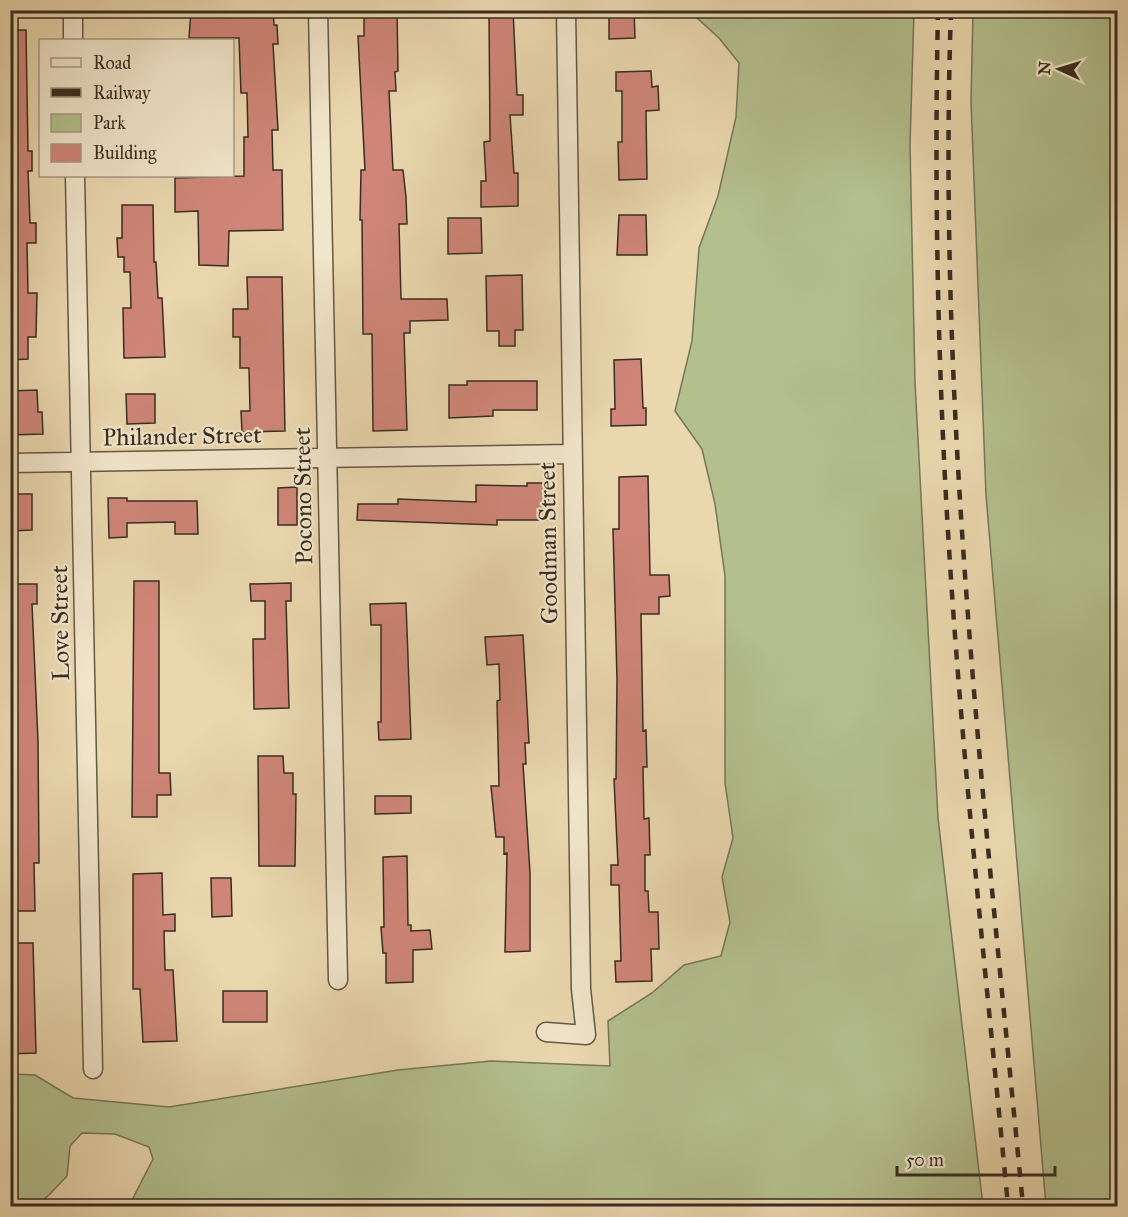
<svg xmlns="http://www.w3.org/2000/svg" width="1128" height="1217" font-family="'IM FELL Great Primer',serif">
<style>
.green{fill:#b3bf8d;stroke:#767657;stroke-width:1.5}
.building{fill:#cf8678;stroke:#382d21;stroke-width:1.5}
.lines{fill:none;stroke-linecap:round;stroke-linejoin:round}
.minor-casing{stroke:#645844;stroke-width:21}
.minor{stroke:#f1e5ca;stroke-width:18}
.rail{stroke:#382d21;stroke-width:4.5;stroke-dasharray:10 10;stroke-linecap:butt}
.labels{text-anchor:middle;stroke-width:4.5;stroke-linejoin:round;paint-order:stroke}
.street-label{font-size:24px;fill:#382d21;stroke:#f1e5ca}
</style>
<rect width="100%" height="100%" fill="#ead7ae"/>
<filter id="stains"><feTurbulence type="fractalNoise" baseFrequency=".00333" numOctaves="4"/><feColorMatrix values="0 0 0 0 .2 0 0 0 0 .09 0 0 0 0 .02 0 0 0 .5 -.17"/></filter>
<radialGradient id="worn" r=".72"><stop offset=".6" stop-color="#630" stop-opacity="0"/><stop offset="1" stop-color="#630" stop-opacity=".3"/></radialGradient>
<path class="green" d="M 695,11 L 914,11 L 910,145 L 915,382 L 938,818 L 983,1206 L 129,1206 L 153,1159 L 149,1147 L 115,1134 L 82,1133 L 70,1146 L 67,1176 L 49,1195 L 36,1206 L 11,1206 L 11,1074 L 35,1075 L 73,1098 L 169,1107 L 398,1070 L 491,1061 L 610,1066 L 608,1021 L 652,993 L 684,965 L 721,956 L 730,922 L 722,877 L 733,838 L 725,783 L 725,576 L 715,504 L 702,449 L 675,411 L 692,341 L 699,248 L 718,196 L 736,117 L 739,63 L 719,38 L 696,17 Z
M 973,11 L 1117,11 L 1117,1206 L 1046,1206 L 986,495 L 971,102 Z"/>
<path class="building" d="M 191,10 L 273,10 L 274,25 L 277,25 L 278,44 L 273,44 L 278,130 L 272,130 L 273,170 L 282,170 L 283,230 L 229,231 L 228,266 L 199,265 L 198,211 L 175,212 L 175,178 L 244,176 L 244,137 L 248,137 L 247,93 L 241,93 L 239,38 L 189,38 Z
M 364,10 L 397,10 L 398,71 L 395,72 L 396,91 L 389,91 L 393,170 L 403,170 L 406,197 L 407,224 L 399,224 L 401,299 L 447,299 L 448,320 L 410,321 L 410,333 L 404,333 L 407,430 L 373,431 L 372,334 L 363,334 L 362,220 L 360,220 L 361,170 L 365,170 L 358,36 L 364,36 Z
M 489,10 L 513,10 L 517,95 L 523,95 L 523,115 L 510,115 L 514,173 L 518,173 L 518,206 L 481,207 L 481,181 L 486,181 L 484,142 L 490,141 Z
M 609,10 L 634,10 L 635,38 L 609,39 Z
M 10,30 L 26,30 L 28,151 L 32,151 L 32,171 L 28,171 L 30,223 L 36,223 L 36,243 L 27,243 L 28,293 L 37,293 L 36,337 L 28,337 L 28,359 L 10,360 Z
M 651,71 L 652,87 L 658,86 L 659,110 L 646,111 L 647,179 L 619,180 L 618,142 L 622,142 L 622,91 L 616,91 L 616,72 Z
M 122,205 L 153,205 L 154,262 L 156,262 L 158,298 L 162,298 L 165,357 L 124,358 L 123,308 L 131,308 L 130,272 L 124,272 L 124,257 L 118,257 L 117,238 L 122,238 Z
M 619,215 L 646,215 L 647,255 L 617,255 Z
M 448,218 L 481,218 L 482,253 L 448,254 Z
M 522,275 L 523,330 L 515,330 L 515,346 L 499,346 L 499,331 L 487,331 L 486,276 Z
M 247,277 L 282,277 L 285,431 L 242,432 L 241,411 L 250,411 L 249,368 L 240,368 L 240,337 L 233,337 L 233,309 L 248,309 Z
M 641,359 L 643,408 L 646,408 L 646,425 L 611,426 L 611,409 L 615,409 L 614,360 Z
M 467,381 L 537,381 L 537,410 L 493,410 L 493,416 L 449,418 L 449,385 L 467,385 Z
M 37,390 L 38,412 L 42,412 L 43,434 L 10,435 L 10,391 Z
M 126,394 L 155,394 L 155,423 L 127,424 Z
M 648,476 L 650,575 L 669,575 L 670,596 L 659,597 L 659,614 L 641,614 L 643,731 L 646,730 L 647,767 L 643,767 L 644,819 L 649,818 L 650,855 L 645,855 L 645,891 L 648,891 L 649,912 L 658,912 L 659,949 L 651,949 L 652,981 L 616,982 L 615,961 L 621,961 L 619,885 L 611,885 L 611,865 L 618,865 L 614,779 L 616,779 L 617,679 L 613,529 L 619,529 L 619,477 Z
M 527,483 L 548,483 L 548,520 L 497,520 L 497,525 L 357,520 L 358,504 L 398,504 L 398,499 L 476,502 L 476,485 L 527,486 Z
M 297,487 L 297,525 L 278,525 L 278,488 Z
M 10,494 L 32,494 L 32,530 L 10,531 Z
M 108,498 L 127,498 L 127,501 L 197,501 L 198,534 L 175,534 L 175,522 L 127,523 L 127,537 L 109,538 Z
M 134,581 L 159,581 L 159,773 L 170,773 L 171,795 L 157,795 L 157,817 L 132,817 Z
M 291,583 L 291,601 L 286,601 L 289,708 L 254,709 L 253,639 L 265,639 L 265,601 L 251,601 L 250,584 Z
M 10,584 L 37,584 L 37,604 L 32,604 L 38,741 L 39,863 L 34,863 L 35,911 L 11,911 Z
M 406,603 L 411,739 L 379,740 L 378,722 L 381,722 L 381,625 L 371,625 L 370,604 Z
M 523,635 L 529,743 L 525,743 L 526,764 L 523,764 L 530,873 L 530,951 L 505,952 L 507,853 L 504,854 L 504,837 L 496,837 L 491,786 L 499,786 L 497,701 L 500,700 L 499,664 L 487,665 L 485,637 Z
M 258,756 L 283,756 L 284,773 L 293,773 L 293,794 L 296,794 L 295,866 L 259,866 Z
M 375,796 L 411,796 L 411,813 L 375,814 Z
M 407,856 L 408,925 L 411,925 L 411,931 L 430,930 L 432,949 L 413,950 L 413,982 L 386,983 L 386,953 L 383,953 L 381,927 L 384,927 L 383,857 Z
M 162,873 L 163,915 L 175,914 L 175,931 L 164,931 L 165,970 L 173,970 L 177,1041 L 143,1042 L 140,989 L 133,989 L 133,874 Z
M 211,878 L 231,878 L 232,916 L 212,917 Z
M 10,943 L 33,943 L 36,1053 L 10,1054 Z
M 223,991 L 267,991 L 267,1022 L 223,1022 Z"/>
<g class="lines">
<defs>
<path id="minor" d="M 73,10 L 73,40
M 318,10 L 338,980
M 75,176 L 93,1069
M 10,463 L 571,454
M 546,1032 L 586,1035 L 581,989 L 566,10"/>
</defs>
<use href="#minor" class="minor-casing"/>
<use href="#minor" class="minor"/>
<path class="rail" d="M 938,10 C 934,195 938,380 950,564 C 964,779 988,993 1008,1206
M 951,10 C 937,410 985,809 1023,1206"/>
</g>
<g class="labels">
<g class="street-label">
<text transform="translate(182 436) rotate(-1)" y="8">Philander Street</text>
<text transform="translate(303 496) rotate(-91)" y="8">Pocono Street</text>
<text transform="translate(548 543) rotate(-91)" y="8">Goodman Street</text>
<text transform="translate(60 623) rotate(-91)" y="8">Love Street</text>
</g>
</g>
<rect width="1128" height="1217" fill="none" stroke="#ead7ae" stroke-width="36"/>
<rect x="12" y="12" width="1104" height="1193" fill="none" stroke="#382d21" stroke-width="3"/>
<rect x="18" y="18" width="1092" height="1181" fill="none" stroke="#382d21" stroke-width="1.5"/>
<rect x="39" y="39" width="195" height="138" fill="#f1e5ca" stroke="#a79b86" stroke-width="1.5"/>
<rect x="51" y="58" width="30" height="9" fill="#f1e5ca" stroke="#a79b86" stroke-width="1.5"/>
<text x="93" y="69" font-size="18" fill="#382d21">Road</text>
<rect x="51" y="88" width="30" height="9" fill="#382d21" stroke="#a79b86" stroke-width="1.5"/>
<text x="93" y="99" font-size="18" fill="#382d21">Railway</text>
<rect x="51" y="114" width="30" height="18" fill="#b3bf8d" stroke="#a79b86" stroke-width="1.5"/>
<text x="93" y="129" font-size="18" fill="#382d21">Park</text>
<rect x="51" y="144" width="30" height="18" fill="#cf8678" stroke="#a79b86" stroke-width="1.5"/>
<text x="93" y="159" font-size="18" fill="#382d21">Building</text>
<g transform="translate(1059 69) rotate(274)" stroke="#f1e5ca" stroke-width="4.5" paint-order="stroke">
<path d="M0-4.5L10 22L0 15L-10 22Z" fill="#382d21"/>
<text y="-9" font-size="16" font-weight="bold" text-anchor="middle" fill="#382d21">N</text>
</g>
<path d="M897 1166v9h158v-9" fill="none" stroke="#382d21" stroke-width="3"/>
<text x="906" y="1166" font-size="18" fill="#382d21" stroke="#f1e5ca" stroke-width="4.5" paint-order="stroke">50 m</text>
<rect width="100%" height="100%" filter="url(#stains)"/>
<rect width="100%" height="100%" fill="url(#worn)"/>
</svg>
